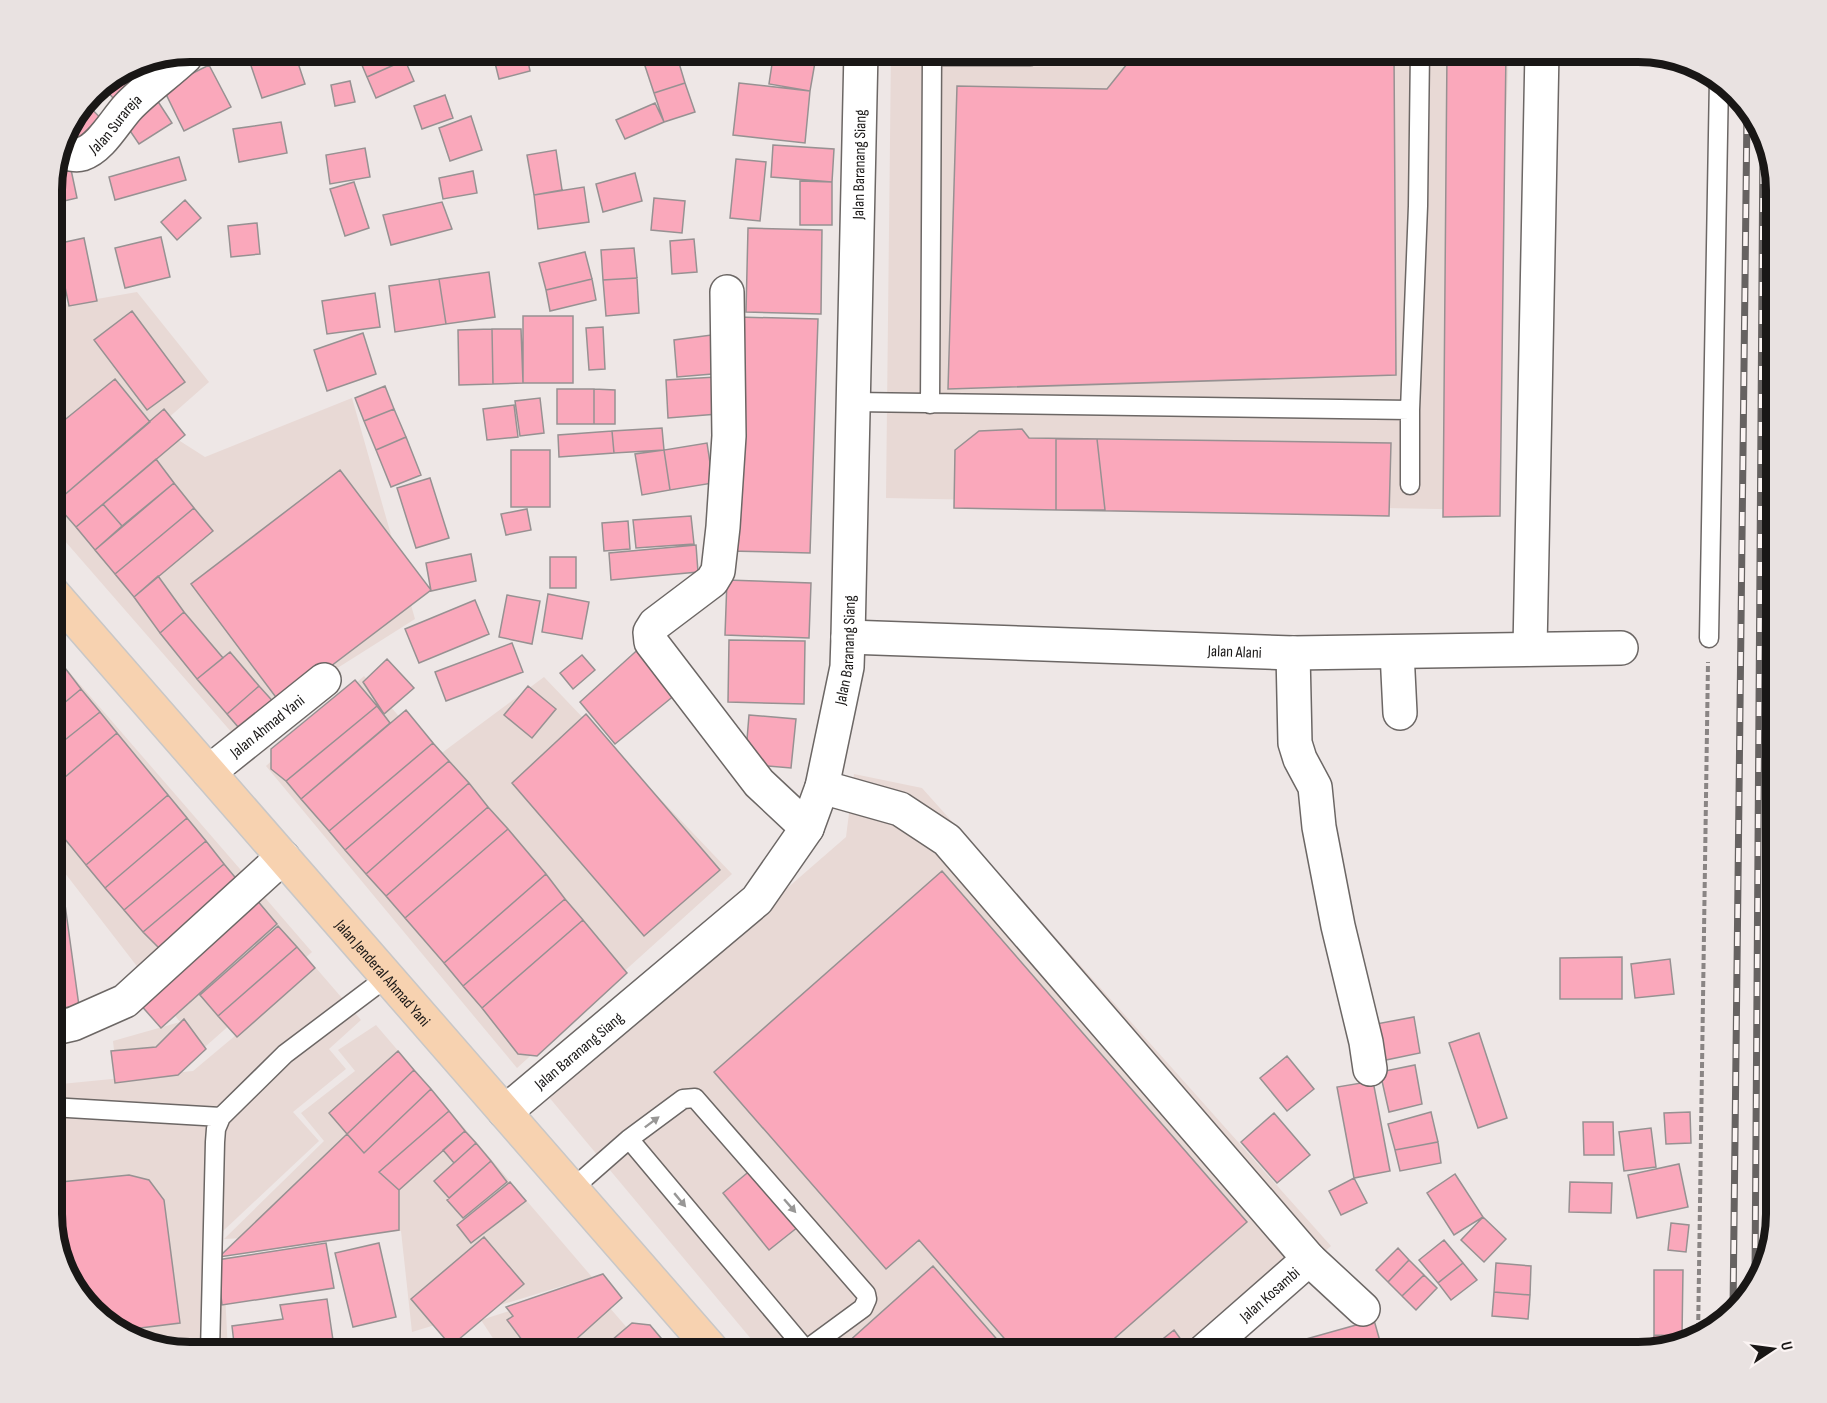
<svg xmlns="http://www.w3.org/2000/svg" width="1827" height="1403" font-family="'Sofia Sans Condensed',sans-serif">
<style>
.built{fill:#e8d9d5}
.building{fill:#faa8bb;stroke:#979192;stroke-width:1.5}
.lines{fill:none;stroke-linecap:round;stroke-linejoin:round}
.lane-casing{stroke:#6c6765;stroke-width:21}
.street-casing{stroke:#6c6765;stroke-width:36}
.primary-casing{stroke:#c8c7c7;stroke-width:36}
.path{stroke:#8a8584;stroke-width:4;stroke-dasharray:6 3;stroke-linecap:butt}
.lane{stroke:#fff;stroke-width:18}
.street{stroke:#fff;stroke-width:33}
.primary{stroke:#f7d2b0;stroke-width:33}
.rail-casing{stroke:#666261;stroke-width:7}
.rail{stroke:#fbf4f3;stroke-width:4.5;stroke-dasharray:14;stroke-linecap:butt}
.oneway{fill:#989796}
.labels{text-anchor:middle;stroke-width:6;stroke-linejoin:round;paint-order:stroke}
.street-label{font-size:16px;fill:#191716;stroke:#fbf4f3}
.rim{fill:none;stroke:#191716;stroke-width:8}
</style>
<rect width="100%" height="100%" fill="#eee7e6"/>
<path class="built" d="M 891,51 L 1509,51 L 1488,510 L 886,498 Z
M 137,292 L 209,382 L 158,427 L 205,457 L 352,398 L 415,619 L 233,734 L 51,525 L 51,307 Z
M 51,651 L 312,952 L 188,1062 L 116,1068 L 113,1041 L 180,1022 L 51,855 Z
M 364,676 L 435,758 L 544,677 L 732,874 L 517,1068 L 266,766 Z
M 854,774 L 922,788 L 1331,1246 L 1211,1352 L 762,1352 L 548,1096 L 846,837 Z
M 316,968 L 361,1020 L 329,1049 L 346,1069 L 293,1112 L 319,1141 L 222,1232 L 228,1352 L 189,1352 L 105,1323 L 65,1275 L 51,1222 L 51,1085 L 193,1071 Z
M 376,1025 L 592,1277 L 412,1332 L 401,1231 L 224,1239 L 324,1141 L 301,1113 L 355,1071 L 338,1050 Z
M 590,1285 L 648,1352 L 502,1352 L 481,1320 Z"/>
<path class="building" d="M 255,51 L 294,51 L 305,84 L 262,98 L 247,54 Z
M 356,51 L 401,51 L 405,60 L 367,77 Z
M 492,51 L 526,51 L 530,71 L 499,79 Z
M 774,51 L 817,51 L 810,91 L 769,84 Z
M 1153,51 L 1394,51 L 1396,375 L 948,389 L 957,86 L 1107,89 L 1135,54 Z
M 1447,51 L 1506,51 L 1500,516 L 1443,517 Z
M 676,53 L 685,83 L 654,93 L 644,63 Z
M 405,60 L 414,81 L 376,98 L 367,77 Z
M 133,64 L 147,80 L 119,105 L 101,84 Z
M 209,65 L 231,107 L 184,131 L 163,88 Z
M 350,81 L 355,102 L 335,106 L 331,85 Z
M 685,83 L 695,112 L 664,122 L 654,93 Z
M 739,83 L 810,91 L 805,143 L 733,135 Z
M 445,95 L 453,118 L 422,129 L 414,106 Z
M 157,100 L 172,123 L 139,144 L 124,122 Z
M 85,102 L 110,128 L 83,154 L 64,132 Z
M 655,103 L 664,122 L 625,139 L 616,120 Z
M 471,116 L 482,150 L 450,161 L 439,128 Z
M 281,122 L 287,153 L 239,162 L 233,129 Z
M 773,145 L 834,149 L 832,182 L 771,177 Z
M 365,148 L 370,177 L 330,184 L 326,155 Z
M 556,150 L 562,190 L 534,195 L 527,155 Z
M 179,157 L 186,180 L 115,200 L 109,177 Z
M 736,159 L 766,162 L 760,221 L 730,218 Z
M 69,160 L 77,198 L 51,204 L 51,180 L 56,163 Z
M 473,171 L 477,193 L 443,199 L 439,178 Z
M 635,173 L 642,201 L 603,212 L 596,184 Z
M 800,181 L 832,182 L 832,225 L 800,225 Z
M 354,182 L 369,228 L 345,236 L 330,189 Z
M 584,187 L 589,222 L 538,229 L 534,195 Z
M 654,198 L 685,201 L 682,233 L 651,230 Z
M 185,200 L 201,218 L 177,240 L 161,222 Z
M 442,202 L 452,229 L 391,245 L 383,215 Z
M 257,223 L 260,254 L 231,257 L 228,226 Z
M 748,228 L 822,230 L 821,314 L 746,312 Z
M 161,237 L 170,277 L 125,288 L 115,248 Z
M 84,238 L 97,301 L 69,306 L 56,244 Z
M 694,239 L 697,272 L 672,274 L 670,241 Z
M 634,248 L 637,278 L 603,280 L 601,250 Z
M 585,252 L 592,279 L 546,290 L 539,263 Z
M 489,272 L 495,317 L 446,324 L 439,279 Z
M 637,278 L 639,313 L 606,316 L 603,280 Z
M 439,279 L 446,324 L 395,332 L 389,286 Z
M 592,279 L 596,300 L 550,311 L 546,290 Z
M 375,293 L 380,327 L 327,334 L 322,301 Z
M 132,311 L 185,382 L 147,410 L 94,340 Z
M 523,316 L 573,316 L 573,383 L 523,383 Z
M 737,317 L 818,319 L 810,553 L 729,551 Z
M 603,327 L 605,369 L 589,370 L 586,328 Z
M 492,329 L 521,329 L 523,383 L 493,384 Z
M 492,329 L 493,384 L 459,385 L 458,330 Z
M 363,333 L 376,374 L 327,391 L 314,350 Z
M 719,334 L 724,373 L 677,377 L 674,340 Z
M 716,377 L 718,414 L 668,418 L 666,380 Z
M 115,379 L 150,422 L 55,503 L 51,498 L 51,431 Z
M 385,386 L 394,409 L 364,421 L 355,398 Z
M 557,389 L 594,389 L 594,424 L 557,424 Z
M 594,389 L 615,390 L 615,424 L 594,424 Z
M 540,398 L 544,433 L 520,436 L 515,401 Z
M 514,405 L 518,437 L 487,440 L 483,409 Z
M 164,409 L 185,435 L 76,527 L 55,503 Z
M 394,409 L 406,437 L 376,450 L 364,421 Z
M 662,428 L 664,450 L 614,453 L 612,431 Z
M 1022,429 L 1029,438 L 1391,443 L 1389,516 L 954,508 L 955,450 L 979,431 Z
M 612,431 L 614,453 L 559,457 L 558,435 Z
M 406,437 L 421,475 L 391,487 L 376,450 Z
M 1056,439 L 1097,439 L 1105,510 L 1056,510 Z
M 707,443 L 713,483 L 670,490 L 664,450 Z
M 511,450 L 550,450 L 550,507 L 511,507 Z
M 664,450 L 670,490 L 642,495 L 635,454 Z
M 156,459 L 174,483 L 122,526 L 103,504 Z
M 340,470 L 431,590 L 281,704 L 191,584 Z
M 430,478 L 449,538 L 416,548 L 397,488 Z
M 174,483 L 194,508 L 115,574 L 95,550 Z
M 103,504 L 122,526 L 95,550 L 76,527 Z
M 194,508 L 213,531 L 134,597 L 115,574 Z
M 527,509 L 531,530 L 506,535 L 501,514 Z
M 691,516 L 694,544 L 636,548 L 633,520 Z
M 628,521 L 630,549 L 604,551 L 602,523 Z
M 696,545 L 698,572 L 611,580 L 609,553 Z
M 471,554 L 476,581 L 431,591 L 426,563 Z
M 550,557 L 576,557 L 576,588 L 550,588 Z
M 158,576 L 184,612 L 160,633 L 134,597 Z
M 727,580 L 811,583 L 809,638 L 725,635 Z
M 548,594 L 589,602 L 582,639 L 542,632 Z
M 507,595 L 540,601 L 532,644 L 499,637 Z
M 475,600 L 489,634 L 419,663 L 405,629 Z
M 184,612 L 223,658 L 197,679 L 160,633 Z
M 729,640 L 805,641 L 804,704 L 728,702 Z
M 512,643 L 523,672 L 446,701 L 435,672 Z
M 644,644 L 681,690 L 615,744 L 580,702 Z
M 51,651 L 65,668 L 51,678 Z
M 230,652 L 259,686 L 227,714 L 197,679 Z
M 582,655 L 595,670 L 573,689 L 560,673 Z
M 387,659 L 414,688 L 384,714 L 363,682 Z
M 65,668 L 81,689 L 51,714 L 51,678 Z
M 355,680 L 377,706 L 286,781 L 271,769 L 271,749 Z
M 259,686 L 278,707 L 239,728 L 227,714 Z
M 528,686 L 556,709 L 532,738 L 504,715 Z
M 81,689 L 100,712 L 51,751 L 51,714 Z
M 377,706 L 390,723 L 301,799 L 286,781 Z
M 406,710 L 433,743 L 329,831 L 301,799 Z
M 100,712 L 117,733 L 51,789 L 51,751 Z
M 586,714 L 720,870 L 644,936 L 512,783 Z
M 749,715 L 796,719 L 791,768 L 745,764 Z
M 117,733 L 168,795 L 86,865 L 51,822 L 51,789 Z
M 433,743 L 449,761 L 345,850 L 329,831 Z
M 449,761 L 469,783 L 366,874 L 345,850 Z
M 469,783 L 488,807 L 386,896 L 366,874 Z
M 168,795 L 187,818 L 105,888 L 86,865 Z
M 488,807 L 508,829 L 405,918 L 386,896 Z
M 187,818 L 206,841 L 124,910 L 105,888 Z
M 508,829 L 546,874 L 444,963 L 405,918 Z
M 206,841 L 224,864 L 143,932 L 124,910 Z
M 224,864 L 244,888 L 166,955 L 143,932 Z
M 942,871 L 1247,1222 L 1099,1352 L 1016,1352 L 919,1240 L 886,1269 L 714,1072 Z
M 546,874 L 565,899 L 463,986 L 444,963 Z
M 63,890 L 79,1006 L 51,1009 L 51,892 Z
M 256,899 L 277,924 L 161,1028 L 139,1003 Z
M 565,899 L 583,920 L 482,1008 L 463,986 Z
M 583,920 L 627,973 L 537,1056 L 518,1054 L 482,1008 Z
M 278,926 L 297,947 L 218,1016 L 200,995 Z
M 297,947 L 315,968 L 237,1037 L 218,1016 Z
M 1622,957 L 1622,999 L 1560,999 L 1560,958 Z
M 1670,959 L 1674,994 L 1635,998 L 1631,964 Z
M 1414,1017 L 1420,1053 L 1381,1061 L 1376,1024 Z
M 184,1019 L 206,1049 L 178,1075 L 115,1083 L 111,1051 L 156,1047 Z
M 1479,1033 L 1507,1118 L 1478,1128 L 1449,1043 Z
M 398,1051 L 414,1070 L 347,1134 L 329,1113 Z
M 1287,1056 L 1314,1089 L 1287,1111 L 1260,1078 Z
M 1415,1065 L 1422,1104 L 1389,1112 L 1380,1072 Z
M 414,1070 L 431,1089 L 364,1153 L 347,1134 Z
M 1373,1081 L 1390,1171 L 1354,1178 L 1337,1087 Z
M 431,1089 L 449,1111 L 379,1172 L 399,1190 L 399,1230 L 219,1257 L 347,1134 L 364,1153 Z
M 449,1111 L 465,1131 L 399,1190 L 379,1172 Z
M 1431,1112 L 1438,1142 L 1395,1150 L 1388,1124 Z
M 1690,1112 L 1691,1143 L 1666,1144 L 1664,1113 Z
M 1274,1113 L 1310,1155 L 1277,1183 L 1241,1142 Z
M 1583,1122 L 1613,1122 L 1614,1155 L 1584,1155 Z
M 1651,1128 L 1656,1167 L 1624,1171 L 1619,1132 Z
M 465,1131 L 476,1143 L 454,1163 L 443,1150 Z
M 1438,1142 L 1441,1163 L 1400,1171 L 1395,1150 Z
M 476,1143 L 491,1161 L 449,1198 L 434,1181 Z
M 491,1161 L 507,1182 L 463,1218 L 447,1200 Z
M 1679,1164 L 1688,1207 L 1637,1218 L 1628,1175 Z
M 752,1169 L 798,1227 L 769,1250 L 723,1193 Z
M 1455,1174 L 1483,1217 L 1454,1235 L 1427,1193 Z
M 129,1175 L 149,1180 L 164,1200 L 180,1323 L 124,1330 L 105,1323 L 65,1275 L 51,1222 L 51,1183 Z
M 1354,1178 L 1367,1203 L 1341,1215 L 1329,1191 Z
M 510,1182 L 526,1201 L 471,1243 L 457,1225 Z
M 1570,1182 L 1612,1183 L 1611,1213 L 1569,1212 Z
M 1483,1217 L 1506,1239 L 1484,1262 L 1461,1240 Z
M 1671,1223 L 1689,1225 L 1686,1252 L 1668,1250 Z
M 484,1237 L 524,1284 L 451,1346 L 411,1299 Z
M 1444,1240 L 1463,1263 L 1438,1283 L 1419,1260 Z
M 326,1243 L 334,1288 L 222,1305 L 217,1260 Z
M 379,1243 L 396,1317 L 353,1327 L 335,1253 Z
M 1398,1248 L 1409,1260 L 1388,1282 L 1376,1270 Z
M 1409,1260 L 1424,1275 L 1402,1296 L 1388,1282 Z
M 1463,1263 L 1477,1280 L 1451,1300 L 1438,1283 Z
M 1496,1263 L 1531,1266 L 1530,1295 L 1494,1292 Z
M 933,1266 L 1008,1352 L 837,1352 Z
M 1654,1270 L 1683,1270 L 1682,1336 L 1654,1335 Z
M 603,1274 L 622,1298 L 562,1352 L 531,1352 L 507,1320 L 513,1316 L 506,1307 Z
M 1424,1275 L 1437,1288 L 1416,1310 L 1402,1296 Z
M 1494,1292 L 1530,1295 L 1528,1319 L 1492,1316 Z
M 327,1299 L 334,1347 L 299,1352 L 235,1352 L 232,1326 L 283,1319 L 280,1305 Z
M 1374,1320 L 1383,1352 L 1309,1352 L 1306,1339 Z
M 632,1323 L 650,1325 L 666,1344 L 657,1352 L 598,1352 Z
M 1174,1330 L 1185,1345 L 1176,1352 L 1150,1352 L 1149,1350 Z
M 1654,1335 L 1682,1336 L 1682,1342 L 1653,1348 Z
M 1306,1339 L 1309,1352 L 1273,1352 L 1272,1349 Z
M 487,1342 L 494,1352 L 471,1352 L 468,1344 Z
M 1484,1345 L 1504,1347 L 1503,1352 L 1483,1352 Z"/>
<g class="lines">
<defs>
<path id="lane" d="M 861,52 L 932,56 L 1030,56 L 1038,51
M 854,402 L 1410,410 L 1418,206 L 1420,51
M 930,404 L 932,56
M 1410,485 L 1410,410
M 1709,638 L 1719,79
M 51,1107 L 221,1117
M 629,1139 L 806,1350
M 572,1189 L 629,1139 L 683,1099 L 695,1098 L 866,1294 L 867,1299 L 863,1308 L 803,1352
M 210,1352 L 215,1142 L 216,1129 L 221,1117 L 285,1054 L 387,977"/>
<g id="street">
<path id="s1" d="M 59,151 C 66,153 75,156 82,154 C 101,148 115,121 128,107 C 145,89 167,74 185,57 L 189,51"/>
<path d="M 727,292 L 729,436 L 723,527 L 718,571 L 712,581 L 655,624 L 650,632 L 651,642 L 759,783 L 807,828"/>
<path id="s2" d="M 848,637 L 1293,653 L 1621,648"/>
<path d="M 1530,649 L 1542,51"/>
<path d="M 1397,652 L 1400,713"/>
<path d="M 1293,653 L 1295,743 L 1300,759 L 1315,787 L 1319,827 L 1338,926 L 1366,1042 L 1370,1069"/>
<path id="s3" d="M 209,772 L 324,680"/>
<path d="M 822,787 L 900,809 L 947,840 L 1309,1259 L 1363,1309"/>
<path d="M 51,1029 L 73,1024 L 125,1001 L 283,857"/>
<path id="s4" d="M 505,1112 L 757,900 L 807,828 L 822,787 L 847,667 L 848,637 L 861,51"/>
<path id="s5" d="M 1203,1352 L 1309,1259"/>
</g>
<g id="primary">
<path id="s6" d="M 51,591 L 714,1352"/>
</g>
</defs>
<use href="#lane" class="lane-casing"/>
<use href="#street" class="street-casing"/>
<use href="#primary" class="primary-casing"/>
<path class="path" d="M 1698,1338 L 1708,662"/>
<use href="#lane" class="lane"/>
<use href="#street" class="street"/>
<use href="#primary" class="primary"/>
<defs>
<path id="rail" d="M 1755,1276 L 1763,133
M 1733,1310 L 1747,110"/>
</defs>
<use href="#rail" class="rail-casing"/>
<use href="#rail" class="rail"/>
</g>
<defs><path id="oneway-solid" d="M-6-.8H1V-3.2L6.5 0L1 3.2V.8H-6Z" transform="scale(1.5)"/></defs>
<g class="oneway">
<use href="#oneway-solid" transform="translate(652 1122) rotate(-37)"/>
<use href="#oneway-solid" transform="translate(680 1200) rotate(50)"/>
<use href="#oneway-solid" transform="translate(790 1206) rotate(49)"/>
</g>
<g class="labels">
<g class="street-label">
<text dy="6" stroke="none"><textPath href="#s1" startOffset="69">Jalan Surareja</textPath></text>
<text dy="6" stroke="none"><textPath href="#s4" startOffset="1086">Jalan Baranang Siang</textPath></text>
<text dy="6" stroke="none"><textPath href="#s4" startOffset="600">Jalan Baranang Siang</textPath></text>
<text dy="6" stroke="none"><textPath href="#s2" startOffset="387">Jalan Alani</textPath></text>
<text dy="6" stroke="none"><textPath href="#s3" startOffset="74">Jalan Ahmad Yani</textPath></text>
<text dy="6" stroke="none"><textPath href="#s6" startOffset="506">Jalan Jenderal Ahmad Yani</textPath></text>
<text dy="6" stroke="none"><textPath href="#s4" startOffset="96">Jalan Baranang Siang</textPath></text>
<text dy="6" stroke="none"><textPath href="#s5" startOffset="88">Jalan Kosambi</textPath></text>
</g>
</g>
<path d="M0 0H1827V1403H0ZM190 62H1638A128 128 0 0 1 1766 190V1214A128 128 0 0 1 1638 1342H190A128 128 0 0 1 62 1214V190A128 128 0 0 1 190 62Z" fill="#e9e2e1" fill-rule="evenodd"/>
<path class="rim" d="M190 62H1638A128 128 0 0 1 1766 190V1214A128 128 0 0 1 1638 1342H190A128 128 0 0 1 62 1214V190A128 128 0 0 1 190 62Z"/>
<g transform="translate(1773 1349) rotate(77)" stroke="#fbf4f3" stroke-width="4.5" paint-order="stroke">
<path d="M0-4.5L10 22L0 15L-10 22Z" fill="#191716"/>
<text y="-9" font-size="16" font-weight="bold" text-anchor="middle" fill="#191716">U</text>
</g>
</svg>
